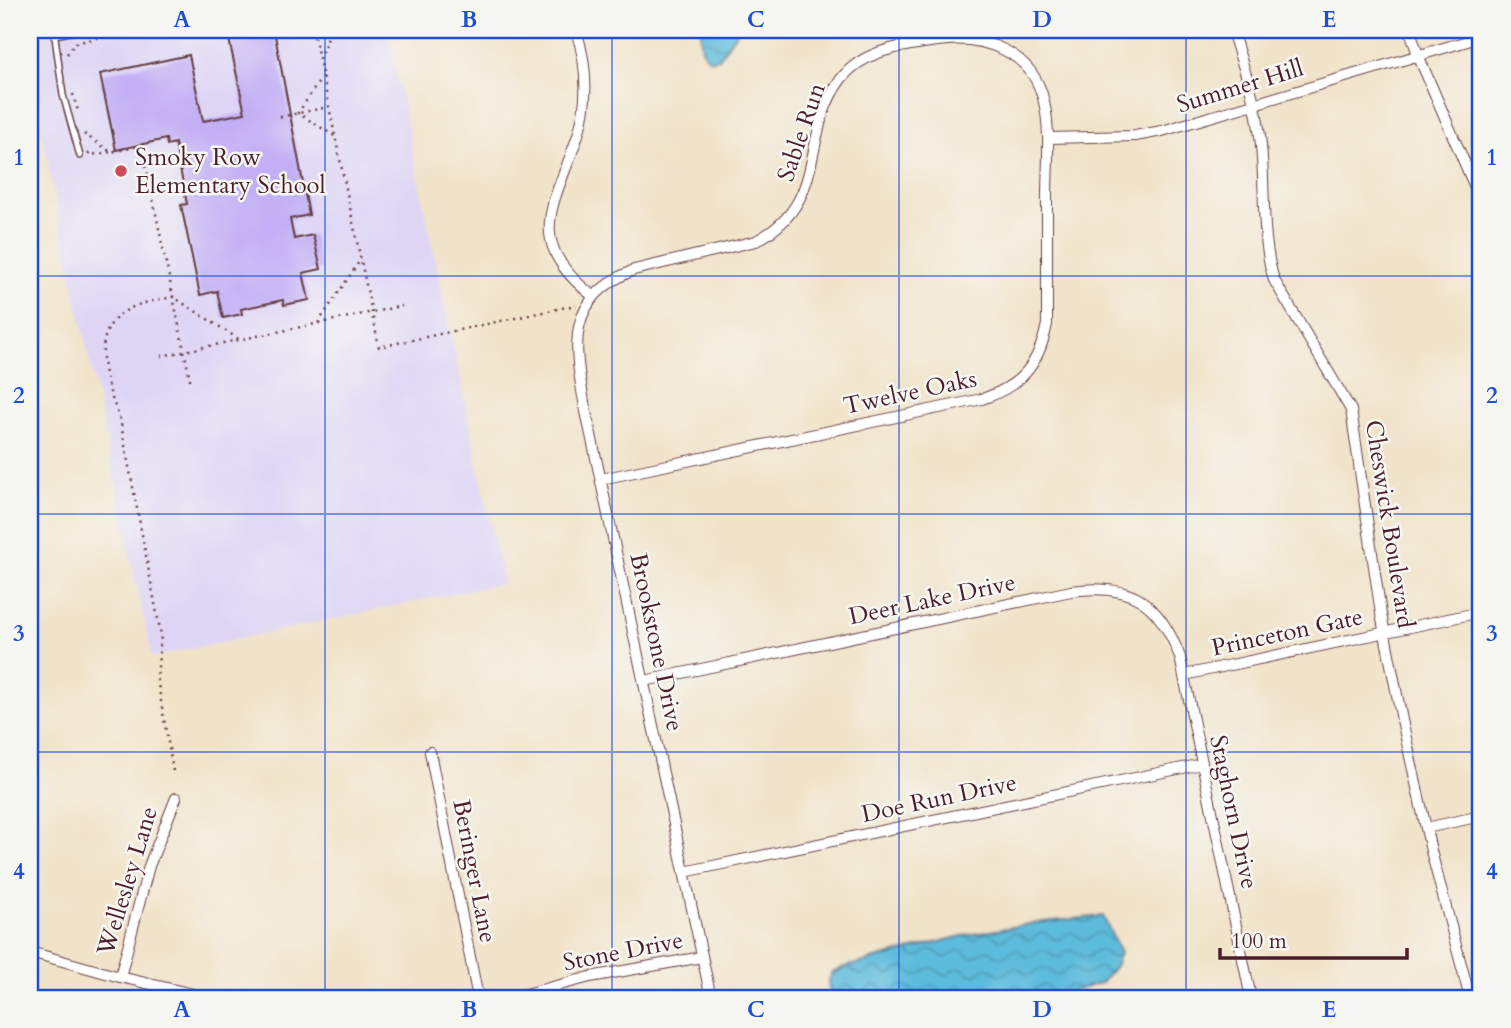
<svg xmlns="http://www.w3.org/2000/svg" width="1511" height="1028" font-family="Cardo,serif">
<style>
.built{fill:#ded5f5}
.water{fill:url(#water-waves);stroke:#546e83;stroke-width:2}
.building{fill:#c2aff5}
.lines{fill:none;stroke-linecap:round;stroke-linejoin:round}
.service-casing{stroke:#633c43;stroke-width:8}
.minor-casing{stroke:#633c43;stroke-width:12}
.path{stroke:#633c43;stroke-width:2.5;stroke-dasharray:2 5;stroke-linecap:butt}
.service{stroke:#fff;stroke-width:5}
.minor{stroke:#fff;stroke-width:10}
.grid{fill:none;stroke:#1d4ed8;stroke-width:2;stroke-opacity:0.55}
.poi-dot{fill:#d1495b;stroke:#f6f6f2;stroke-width:2.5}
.labels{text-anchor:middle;stroke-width:5;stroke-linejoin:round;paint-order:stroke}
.street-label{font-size:24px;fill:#4a1f2b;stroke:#f6f6f2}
.poi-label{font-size:24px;fill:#4a1f2b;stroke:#f6f6f2;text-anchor:start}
.neatline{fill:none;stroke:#1d4ed8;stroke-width:2.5}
.grid-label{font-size:23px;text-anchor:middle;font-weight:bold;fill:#1d4ed8}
</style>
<defs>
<pattern id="water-waves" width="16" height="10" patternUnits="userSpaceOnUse" patternTransform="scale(1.75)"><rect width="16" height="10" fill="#5dbcdb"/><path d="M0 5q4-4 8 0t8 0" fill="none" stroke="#4f98b2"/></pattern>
</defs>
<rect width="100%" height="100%" fill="#f6f6f2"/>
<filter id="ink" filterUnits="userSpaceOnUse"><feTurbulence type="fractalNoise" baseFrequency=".0143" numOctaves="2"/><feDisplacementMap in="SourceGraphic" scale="14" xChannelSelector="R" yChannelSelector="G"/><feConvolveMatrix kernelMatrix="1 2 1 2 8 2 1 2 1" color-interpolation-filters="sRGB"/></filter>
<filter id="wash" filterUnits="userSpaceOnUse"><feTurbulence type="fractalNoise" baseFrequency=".00686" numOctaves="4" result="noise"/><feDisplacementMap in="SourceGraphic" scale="28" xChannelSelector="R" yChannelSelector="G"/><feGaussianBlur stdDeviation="1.57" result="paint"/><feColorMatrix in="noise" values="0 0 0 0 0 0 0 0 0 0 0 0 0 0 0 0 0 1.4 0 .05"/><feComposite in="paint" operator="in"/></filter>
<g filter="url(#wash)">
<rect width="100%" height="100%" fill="#f1e3c9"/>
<path class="built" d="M 30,30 L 387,30 L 503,583 L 152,657 L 30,77 Z"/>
<path class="water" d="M 701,30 L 738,30 L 719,58 L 711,60 C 700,52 700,43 701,30 Z
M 1103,916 L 1120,953 L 1115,966 L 1101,983 L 1049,998 L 832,998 L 828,983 L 832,973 L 842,968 L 958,937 L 1034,923 Z"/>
<g id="blocks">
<path class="building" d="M 227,30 L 274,30 L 309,215 L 290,219 L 294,239 L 313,235 L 321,269 L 303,273 L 309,300 L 284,305 L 283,300 L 241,309 L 242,314 L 223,318 L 217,291 L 200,295 L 181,205 L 187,204 L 175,143 L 167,145 L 166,139 L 116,150 L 100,74 L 189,55 L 203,121 L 245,113 Z"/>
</g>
</g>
<g filter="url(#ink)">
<use href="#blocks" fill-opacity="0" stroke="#633c43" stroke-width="2"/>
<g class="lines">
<defs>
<path id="service" d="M 54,30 L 63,95 L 80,156
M 55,35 L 80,30
M 30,172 L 32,171"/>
<path id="minor" d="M 576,30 C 587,64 589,100 578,135 C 555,205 521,240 594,297
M 1232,30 C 1241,62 1255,96 1259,129 C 1267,179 1259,231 1274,280 L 1351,410 L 1381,614 L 1402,720 L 1431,851 L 1470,998
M 1410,30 L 1418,55 L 1481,201
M 1048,138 L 1135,136 L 1162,131 L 1481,37
M 601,479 L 982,399 C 1021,386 1039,365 1047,324 C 1047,282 1047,239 1047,197 C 1047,166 1051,132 1044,102 C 1033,51 983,34 937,41 C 903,46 864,49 841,79 C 799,135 830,202 756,241 L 634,270 C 567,298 573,342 584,402 L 711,998
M 1184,675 L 1481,612
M 644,681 L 1071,591 C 1131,583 1159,601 1180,657 L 1251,998
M 430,752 L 478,998
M 1426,828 L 1481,816
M 684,872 L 1202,764
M 30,952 L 120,977 L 210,998
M 120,977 L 149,866 L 176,798
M 511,998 L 590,977 L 702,957"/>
</defs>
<use href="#service" class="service-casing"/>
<use href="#minor" class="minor-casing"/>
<path class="path" d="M 313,30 L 379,347 L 576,305
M 67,54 L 75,43 L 133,30
M 319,59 L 331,30
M 322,77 L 298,113 L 336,137
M 73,94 L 78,111
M 280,117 L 328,107
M 84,134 L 111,152 L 142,146 L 191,384
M 88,153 L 90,155 L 111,152
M 172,296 L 240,340
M 318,323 L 361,259
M 161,356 L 402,306
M 173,771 L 157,678 L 161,635 L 120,419 C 106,385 85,329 131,308 C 143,302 159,300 173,297"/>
<use href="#service" class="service"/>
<use href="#minor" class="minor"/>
</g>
</g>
<path class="grid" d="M 325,30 L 325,998M 612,30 L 612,998M 899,30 L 899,998M 1186,30 L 1186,998M 30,276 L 1481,276M 30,514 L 1481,514M 30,752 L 1481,752"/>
<circle class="poi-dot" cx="121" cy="171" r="7"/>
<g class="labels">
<g class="street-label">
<text transform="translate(1240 86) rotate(-17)" y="8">Summer Hill</text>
<text transform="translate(801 132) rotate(-71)" y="8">Sable Run</text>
<text transform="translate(910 392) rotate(-12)" y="8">Twelve Oaks</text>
<text transform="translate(1390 524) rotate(81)" y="8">Cheswick Boulevard</text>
<text transform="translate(932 599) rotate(-12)" y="8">Deer Lake Drive</text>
<text transform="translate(1287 632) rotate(-12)" y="8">Princeton Gate</text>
<text transform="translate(657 642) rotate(78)" y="8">Brookstone Drive</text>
<text transform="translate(939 798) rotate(-12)" y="8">Doe Run Drive</text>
<text transform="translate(1234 812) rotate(78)" y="8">Staghorn Drive</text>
<text transform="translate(475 871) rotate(79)" y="8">Beringer Lane</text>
<text transform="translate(127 881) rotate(-73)" y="8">Wellesley Lane</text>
<text transform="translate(623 951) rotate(-11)" y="8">Stone Drive</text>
</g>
<g class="poi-label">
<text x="135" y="165">Smoky Row<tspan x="135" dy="28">Elementary School</tspan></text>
</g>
</g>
<rect width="1511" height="1028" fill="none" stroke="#f6f6f2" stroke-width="77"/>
<path d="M1220 948v10h187v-10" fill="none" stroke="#4a1f2b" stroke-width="3.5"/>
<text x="1231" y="948" font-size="21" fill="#4a1f2b" stroke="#f6f6f2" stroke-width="5" paint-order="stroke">100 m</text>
<rect x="38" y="38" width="1434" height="952" class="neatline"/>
<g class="grid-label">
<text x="182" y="27">A</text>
<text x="469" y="27">B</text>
<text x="756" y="27">C</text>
<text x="1042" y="27">D</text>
<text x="1329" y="27">E</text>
<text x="19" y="165">1</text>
<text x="1492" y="165">1</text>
<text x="19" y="403">2</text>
<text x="1492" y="403">2</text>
<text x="19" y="641">3</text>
<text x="1492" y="641">3</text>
<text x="19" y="879">4</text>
<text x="1492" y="879">4</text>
<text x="182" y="1017">A</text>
<text x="469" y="1017">B</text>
<text x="756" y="1017">C</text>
<text x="1042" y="1017">D</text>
<text x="1329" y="1017">E</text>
</g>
</svg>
